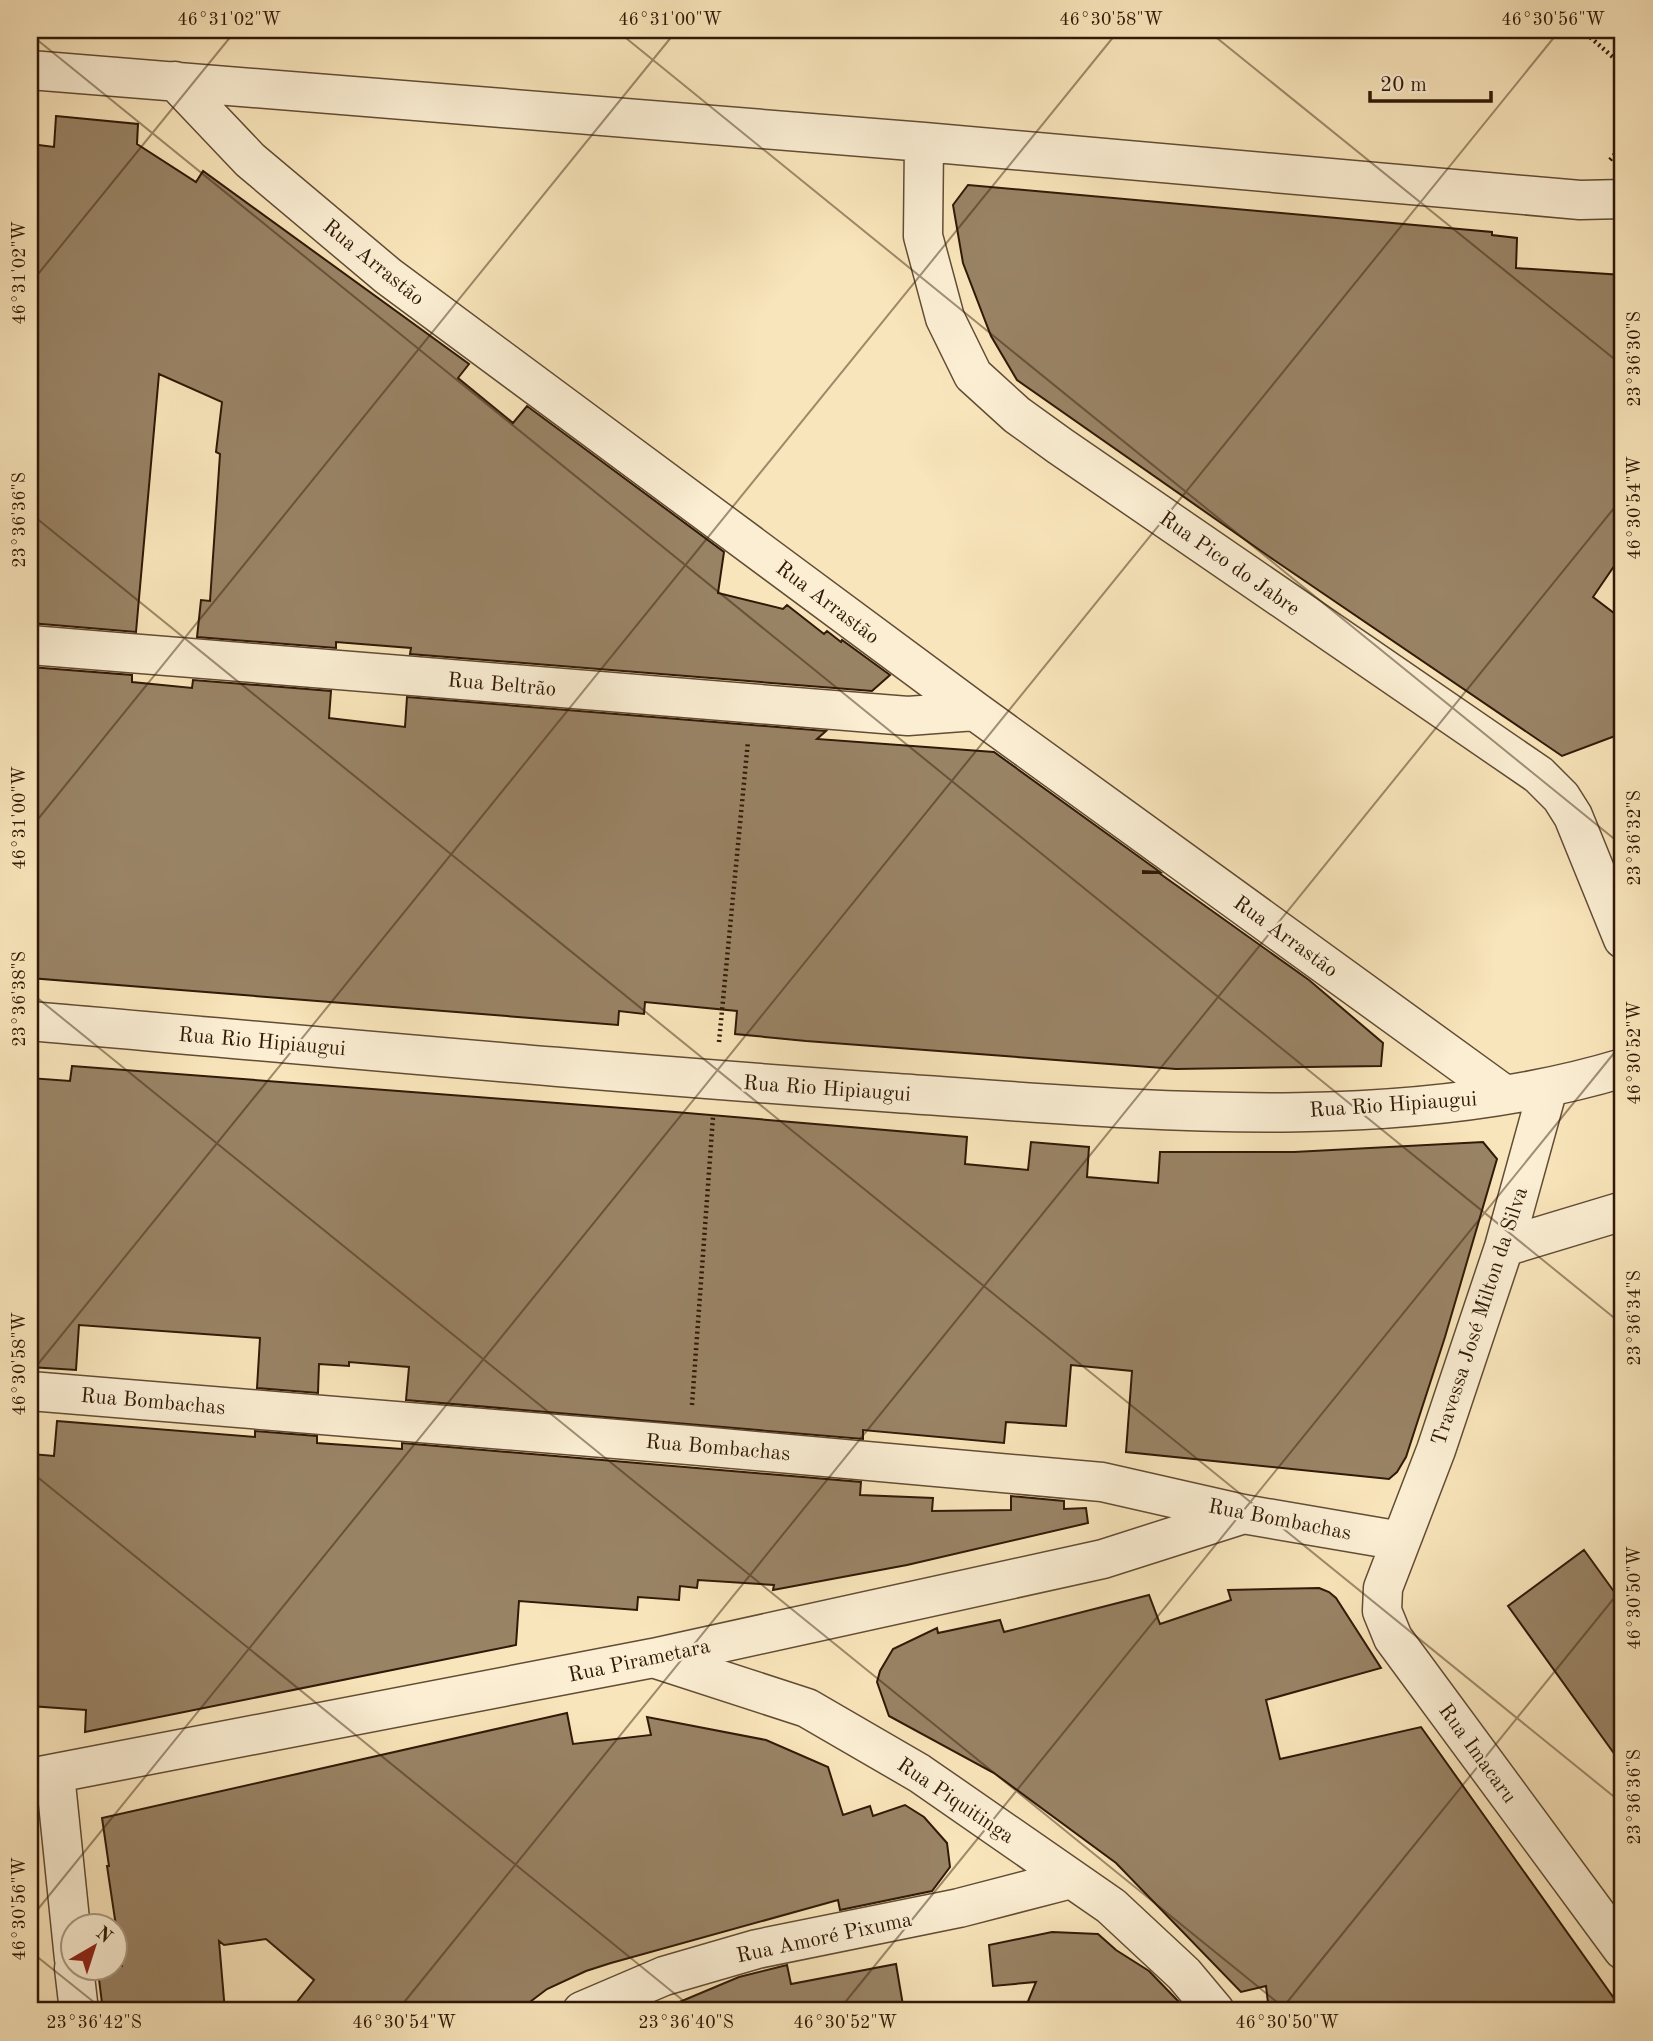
<svg xmlns="http://www.w3.org/2000/svg" width="1653" height="2041" font-family="'Old Standard TT',serif">
<style>
.building{fill:#998365;stroke:#301907;stroke-width:2}
.lines{fill:none;stroke-linecap:round;stroke-linejoin:round}
.minor-casing{stroke:#624c34;stroke-width:41}
.path{stroke:#301907;stroke-width:4.5;stroke-dasharray:2 3.5;stroke-linecap:butt}
.minor{stroke:#fbeed3;stroke-width:38}
.ticks{fill:none;stroke:#301907;stroke-width:2;stroke-opacity:0.45}
.labels{text-anchor:middle;stroke-width:5;stroke-linejoin:round;paint-order:stroke}
.street-label{font-size:21px;fill:#301907;stroke:#fbeed3}
.neatline{fill:none;stroke:#301907;stroke-width:2.5}
.ticks-label{font-size:18px;text-anchor:middle;fill:#301907}
</style>
<rect width="100%" height="100%" fill="#f9e5bb"/>
<filter id="stains"><feTurbulence type="fractalNoise" baseFrequency=".00286" numOctaves="4"/><feColorMatrix values="0 0 0 0 .2 0 0 0 0 .09 0 0 0 0 .02 0 0 0 .5 -.17"/></filter>
<radialGradient id="worn" r=".72"><stop offset=".6" stop-color="#630" stop-opacity="0"/><stop offset="1" stop-color="#630" stop-opacity=".3"/></radialGradient>
<path class="building" d="M 56,116 L 138,124 L 137,144 L 196,182 L 203,171 L 469,364 L 458,378 L 513,423 L 527,406 L 724,552 L 718,593 L 783,609 L 787,605 L 824,634 L 827,631 L 841,642 L 842,640 L 890,675 L 872,691 L 410,654 L 411,648 L 336,642 L 336,648 L 197,637 L 201,600 L 210,601 L 220,454 L 216,452 L 222,402 L 159,374 L 136,632 L 30,623 L 30,473 L 33,433 L 30,433 L 30,144 L 54,147 Z
M 968,185 L 1492,232 L 1492,235 L 1517,238 L 1516,268 L 1623,275 L 1623,410 L 1617,484 L 1623,484 L 1623,553 L 1593,597 L 1623,620 L 1623,733 L 1562,756 L 1274,560 L 1017,380 L 991,336 L 963,263 L 953,205 Z
M 30,667 L 132,675 L 132,682 L 192,688 L 193,680 L 331,691 L 329,718 L 405,727 L 407,697 L 826,731 L 817,739 L 994,752 L 1160,872 L 1143,871 L 1143,873 L 1159,873 L 1309,980 L 1383,1043 L 1381,1066 L 1176,1069 L 806,1041 L 735,1034 L 737,1011 L 645,1002 L 644,1014 L 619,1011 L 618,1025 L 30,978 Z
M 72,1066 L 675,1112 L 967,1137 L 965,1164 L 1028,1170 L 1031,1142 L 1089,1147 L 1087,1177 L 1158,1183 L 1160,1152 L 1294,1152 L 1483,1142 L 1497,1159 L 1445,1337 L 1406,1457 L 1397,1472 L 1389,1479 L 1126,1452 L 1132,1371 L 1071,1365 L 1066,1426 L 1006,1422 L 1004,1443 L 863,1430 L 863,1439 L 406,1400 L 409,1367 L 349,1362 L 349,1366 L 319,1364 L 318,1393 L 257,1388 L 260,1338 L 79,1325 L 76,1370 L 30,1367 L 30,1078 L 70,1081 Z
M 57,1421 L 255,1437 L 255,1431 L 317,1436 L 317,1443 L 402,1449 L 402,1443 L 861,1482 L 860,1495 L 933,1498 L 932,1511 L 1011,1510 L 1011,1496 L 1064,1501 L 1064,1509 L 1086,1508 L 1088,1523 L 907,1565 L 773,1590 L 774,1585 L 698,1580 L 697,1588 L 680,1586 L 679,1600 L 638,1597 L 637,1610 L 519,1601 L 516,1645 L 85,1732 L 86,1710 L 30,1706 L 30,1479 L 32,1454 L 54,1456 Z
M 1584,1550 L 1623,1604 L 1623,1766 L 1508,1606 Z
M 1319,1588 L 1329,1592 L 1336,1598 L 1381,1668 L 1266,1700 L 1280,1759 L 1421,1727 L 1623,2011 L 1269,2011 L 1266,1986 L 1241,1992 L 1116,1863 L 994,1773 L 889,1716 L 877,1682 L 880,1671 L 893,1649 L 937,1628 L 938,1633 L 1000,1620 L 1004,1632 L 1149,1595 L 1160,1624 L 1231,1600 L 1228,1590 Z
M 567,1713 L 573,1744 L 651,1735 L 647,1717 L 766,1740 L 828,1767 L 843,1815 L 870,1806 L 873,1816 L 905,1805 L 924,1817 L 947,1843 L 950,1867 L 932,1891 L 840,1910 L 838,1900 L 611,1963 L 586,1971 L 547,1989 L 518,2011 L 290,2011 L 314,1980 L 266,1939 L 224,1945 L 219,1941 L 225,2011 L 103,2011 L 98,1971 L 122,1966 L 107,1866 L 109,1866 L 102,1818 Z
M 1052,1932 L 1098,1934 L 1116,1950 L 1149,1971 L 1181,2004 L 1176,2005 L 1181,2011 L 1024,2011 L 1036,1982 L 993,1986 L 989,1945 Z
M 896,1964 L 904,2011 L 658,2011 L 739,1977 L 787,1965 L 791,1984 Z"/>
<g class="lines">
<defs>
<path id="minor" d="M 30,70 L 924,142 L 1580,200 L 1623,199
M 175,81 L 250,160 L 388,276 L 975,711 L 1505,1095
M 924,142 L 923,236 L 945,318 L 973,375 L 1017,415 L 1060,446 L 1539,775 L 1561,797 L 1573,816 L 1623,939
M 30,645 L 908,716 L 975,711
M 30,1021 C 318,1046 607,1073 896,1093 C 1131,1109 1395,1137 1623,1068
M 1548,1088 L 1504,1247 L 1436,1450 L 1383,1588 L 1382,1611 L 1393,1638 L 1623,1950
M 1504,1247 L 1623,1211
M 30,1391 L 689,1445 L 1102,1482 L 1243,1514 L 1401,1541
M 656,1659 L 807,1708 L 919,1773 L 1111,1906 L 1184,1974 L 1215,2011
M 55,1774 L 74,1959
M 30,1778 L 653,1658 L 1103,1559 L 1241,1515
M 74,1968 L 79,2011
M 582,2011 L 664,1976 L 757,1949 L 959,1908 L 1071,1879"/>
</defs>
<use href="#minor" class="minor-casing"/>
<path class="path" d="M 1582,30 L 1623,66
M 1610,160 L 1623,145
M 719,1042 L 748,741
M 692,1405 L 713,1117"/>
<use href="#minor" class="minor"/>
</g>
<path class="ticks" d="M 616,30 L 1623,846M 1207,30 L 1623,366M 30,34 L 1623,1325M 30,284 L 236,30M 30,513 L 1623,1804M 30,829 L 677,30M 30,992 L 1288,2011M 30,1374 L 1119,30M 30,1471 L 696,2011M 30,1919 L 1560,30M 30,1951 L 105,2011M 397,2011 L 1623,497M 838,2011 L 1623,1042M 1280,2011 L 1623,1587"/>
<g class="labels">
<g class="street-label">
<text transform="translate(374 262) rotate(39)" y="7">Rua Arrastão</text>
<text transform="translate(1230 563) rotate(35)" y="7">Rua Pico do Jabre</text>
<text transform="translate(828 602) rotate(37)" y="7">Rua Arrastão</text>
<text transform="translate(502 684) rotate(5)" y="7">Rua Beltrão</text>
<text transform="translate(1286 936) rotate(36)" y="7">Rua Arrastão</text>
<text transform="translate(262 1041) rotate(5)" y="7">Rua Rio Hipiaugui</text>
<text transform="translate(827 1088) rotate(4)" y="7">Rua Rio Hipiaugui</text>
<text transform="translate(1393 1104) rotate(-4)" y="7">Rua Rio Hipiaugui</text>
<text transform="translate(1479 1316) rotate(-72)" y="7">Travessa José Milton da Silva</text>
<text transform="translate(153 1401) rotate(5)" y="7">Rua Bombachas</text>
<text transform="translate(718 1447) rotate(5)" y="7">Rua Bombachas</text>
<text transform="translate(1280 1519) rotate(11)" y="7">Rua Bombachas</text>
<text transform="translate(639 1660) rotate(-12)" y="7">Rua Pirametara</text>
<text transform="translate(1478 1753) rotate(54)" y="7">Rua Imacaru</text>
<text transform="translate(956 1800) rotate(34)" y="7">Rua Piquitinga</text>
<text transform="translate(824 1937) rotate(-12)" y="7">Rua Amoré Pixuma</text>
</g>
</g>
<rect width="1653" height="2041" fill="none" stroke="#f9e5bb" stroke-width="77"/>
<g transform="translate(94 1947) rotate(39)"><circle r="33" fill="#fbeed3" stroke="#aa9981" stroke-width="2"/>
<path d="M0-5L12 26L0 18L-12 26Z" fill="#8f2418"/>
<text y="-10" font-size="19" font-weight="bold" text-anchor="middle" fill="#301907">N</text>
</g>
<path d="M1370 91v10h121v-10" fill="none" stroke="#301907" stroke-width="3.5"/>
<text x="1380" y="91" font-size="21" fill="#301907" stroke="#fbeed3" stroke-width="5" paint-order="stroke">20 m</text>
<rect x="38" y="38" width="1576" height="1964" class="neatline"/>
<g class="ticks-label">
<text x="229" y="25">46°31'02"W</text>
<text x="670" y="25">46°31'00"W</text>
<text x="1111" y="25">46°30'58"W</text>
<text x="1553" y="25">46°30'56"W</text>
<text transform="translate(19 273) rotate(-90)" y="6">46°31'02"W</text>
<text transform="translate(1634 359) rotate(-90)" y="6">23°36'30"S</text>
<text transform="translate(1634 508) rotate(-90)" y="6">46°30'54"W</text>
<text transform="translate(19 520) rotate(-90)" y="6">23°36'36"S</text>
<text transform="translate(19 818) rotate(-90)" y="6">46°31'00"W</text>
<text transform="translate(1634 838) rotate(-90)" y="6">23°36'32"S</text>
<text transform="translate(19 999) rotate(-90)" y="6">23°36'38"S</text>
<text transform="translate(1634 1053) rotate(-90)" y="6">46°30'52"W</text>
<text transform="translate(1634 1318) rotate(-90)" y="6">23°36'34"S</text>
<text transform="translate(19 1364) rotate(-90)" y="6">46°30'58"W</text>
<text transform="translate(1634 1598) rotate(-90)" y="6">46°30'50"W</text>
<text transform="translate(1634 1797) rotate(-90)" y="6">23°36'36"S</text>
<text transform="translate(19 1909) rotate(-90)" y="6">46°30'56"W</text>
<text x="94" y="2028">23°36'42"S</text>
<text x="404" y="2028">46°30'54"W</text>
<text x="686" y="2028">23°36'40"S</text>
<text x="845" y="2028">46°30'52"W</text>
<text x="1287" y="2028">46°30'50"W</text>
</g>
<rect width="100%" height="100%" filter="url(#stains)"/>
<rect width="100%" height="100%" fill="url(#worn)"/>
</svg>
